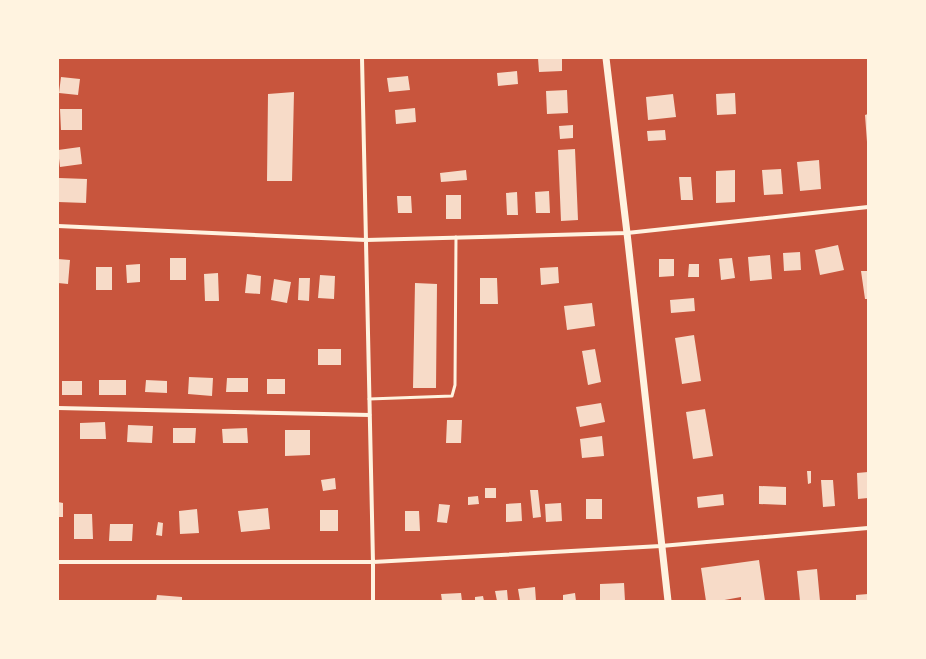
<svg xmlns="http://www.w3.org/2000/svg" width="926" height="659" font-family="Commissioner,sans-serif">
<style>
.building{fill:#f7dbc8}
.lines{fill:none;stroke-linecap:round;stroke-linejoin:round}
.service{stroke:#fff3e0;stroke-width:3}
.minor{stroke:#fff3e0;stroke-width:4}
.tertiary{stroke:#fff3e0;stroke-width:7}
</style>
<rect width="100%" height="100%" fill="#c8553d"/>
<path class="building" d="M 538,58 L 562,58 L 562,71 L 539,72 Z
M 517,71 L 518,84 L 498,86 L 497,73 Z
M 408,76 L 410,90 L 389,92 L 387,78 Z
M 61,77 L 80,79 L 78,95 L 59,93 Z
M 567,90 L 568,113 L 547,114 L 546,91 Z
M 294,92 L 292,181 L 267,181 L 268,94 Z
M 735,93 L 736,114 L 717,115 L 716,94 Z
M 673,94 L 676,117 L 648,120 L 646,97 Z
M 415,108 L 416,122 L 396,124 L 395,110 Z
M 60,109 L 82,109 L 82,130 L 61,130 Z
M 868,114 L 868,142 L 867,142 L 865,115 Z
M 573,125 L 573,138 L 560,139 L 559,126 Z
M 665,130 L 666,140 L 648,141 L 647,131 Z
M 80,147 L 82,164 L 60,167 L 58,150 Z
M 575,149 L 578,220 L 561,221 L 558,150 Z
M 819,160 L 821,189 L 800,191 L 797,162 Z
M 781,169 L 783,194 L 764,195 L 762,170 Z
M 466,170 L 467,180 L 441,182 L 440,173 Z
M 735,170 L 735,202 L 716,203 L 716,171 Z
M 679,177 L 691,177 L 693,200 L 681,200 Z
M 59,178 L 87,179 L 86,203 L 58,202 Z
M 549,191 L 550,213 L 536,213 L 535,192 Z
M 517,192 L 518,215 L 507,215 L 506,193 Z
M 446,195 L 461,195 L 461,219 L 446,219 Z
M 397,196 L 411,196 L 412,213 L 398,213 Z
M 838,245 L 844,270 L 820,275 L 815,250 Z
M 800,252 L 801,270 L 784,271 L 783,253 Z
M 770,255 L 772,279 L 750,281 L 748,257 Z
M 170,258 L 186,258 L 186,280 L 170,280 Z
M 732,258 L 735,278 L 721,280 L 719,259 Z
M 58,259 L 70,260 L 68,284 L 58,283 Z
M 659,259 L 674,259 L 674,276 L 659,277 Z
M 140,264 L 140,282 L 127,283 L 126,265 Z
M 689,264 L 699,264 L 699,277 L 688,277 Z
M 96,267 L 112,267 L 112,290 L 96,290 Z
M 558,267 L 559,283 L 541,285 L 540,268 Z
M 861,271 L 868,271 L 868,299 L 865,299 Z
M 218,273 L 219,301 L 205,301 L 204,274 Z
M 247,274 L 261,276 L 260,294 L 245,293 Z
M 320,275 L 335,276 L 334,299 L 318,298 Z
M 299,278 L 310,278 L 309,301 L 298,300 Z
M 480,278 L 497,278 L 498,304 L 480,304 Z
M 274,279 L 291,282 L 287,303 L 271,300 Z
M 415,283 L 437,284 L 436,388 L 413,388 Z
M 694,298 L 695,311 L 671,313 L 670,300 Z
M 592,303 L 595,326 L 567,330 L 564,306 Z
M 694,335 L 701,381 L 682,384 L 675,338 Z
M 318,349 L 341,349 L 341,365 L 318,365 Z
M 595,349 L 601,382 L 588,385 L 582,351 Z
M 189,377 L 213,378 L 212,396 L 188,394 Z
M 227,378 L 248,378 L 248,392 L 226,392 Z
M 267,379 L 285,379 L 285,394 L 267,394 Z
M 99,380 L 126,380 L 126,395 L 99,395 Z
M 146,380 L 167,381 L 167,393 L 145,392 Z
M 62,381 L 82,381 L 82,395 L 62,395 Z
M 601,403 L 605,422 L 580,427 L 576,407 Z
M 705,409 L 713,456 L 693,459 L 686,412 Z
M 447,420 L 462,420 L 461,443 L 446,443 Z
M 105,422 L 106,439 L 80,439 L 80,423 Z
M 128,425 L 153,426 L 152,443 L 127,442 Z
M 173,428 L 196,428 L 195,443 L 173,443 Z
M 247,428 L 248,443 L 223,443 L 222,429 Z
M 285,430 L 310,430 L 310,455 L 285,456 Z
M 602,436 L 604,456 L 582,458 L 580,439 Z
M 807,471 L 811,471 L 811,483 L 808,484 Z
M 868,472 L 868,498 L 858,499 L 857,473 Z
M 335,478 L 336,489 L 323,491 L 321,480 Z
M 821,480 L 833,480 L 835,506 L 823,507 Z
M 759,486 L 786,487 L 786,505 L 759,504 Z
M 485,488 L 496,488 L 496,498 L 485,498 Z
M 530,490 L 538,490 L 541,517 L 533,518 Z
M 723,494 L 724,505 L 698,508 L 697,497 Z
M 478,496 L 479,504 L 468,505 L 468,497 Z
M 586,499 L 602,499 L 602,519 L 586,519 Z
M 58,502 L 63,503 L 63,517 L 58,517 Z
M 521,503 L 522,521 L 506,522 L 506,504 Z
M 561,503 L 562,521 L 546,522 L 545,504 Z
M 439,504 L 450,505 L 447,523 L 437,522 Z
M 268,508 L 270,529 L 241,532 L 238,511 Z
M 197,509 L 199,533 L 180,534 L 179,511 Z
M 320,510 L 338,510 L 338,531 L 320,531 Z
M 405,511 L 419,511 L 420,531 L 405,531 Z
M 74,514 L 92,514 L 93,539 L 74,539 Z
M 158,522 L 163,523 L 162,536 L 156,535 Z
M 110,524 L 133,524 L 132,541 L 109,541 Z
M 759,560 L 765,601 L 741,601 L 741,597 L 719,601 L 706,601 L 701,568 Z
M 817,569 L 820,601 L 800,601 L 797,571 Z
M 624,583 L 625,601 L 600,601 L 600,584 Z
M 535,587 L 536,601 L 520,601 L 518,589 Z
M 507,590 L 508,601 L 497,601 L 495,591 Z
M 461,593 L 462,601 L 442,601 L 441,594 Z
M 575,593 L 576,601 L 563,601 L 563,595 Z
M 868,594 L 868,601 L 856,601 L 856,595 Z
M 157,595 L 182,597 L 182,601 L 156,601 Z
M 483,596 L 484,601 L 475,601 L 475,597 Z"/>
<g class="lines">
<path class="service" d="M 369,399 L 452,396 L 455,385 L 456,237"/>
<path class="minor" d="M 362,58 L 373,562 L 373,601
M 58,226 L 366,240 L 627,233 L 868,207
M 58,408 L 370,415
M 58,562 L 373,562 L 661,546 L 868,528"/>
<path class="tertiary" d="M 606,58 L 627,233 L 668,601"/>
</g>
<rect width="926" height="659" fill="none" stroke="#fff3e0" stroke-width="118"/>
</svg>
